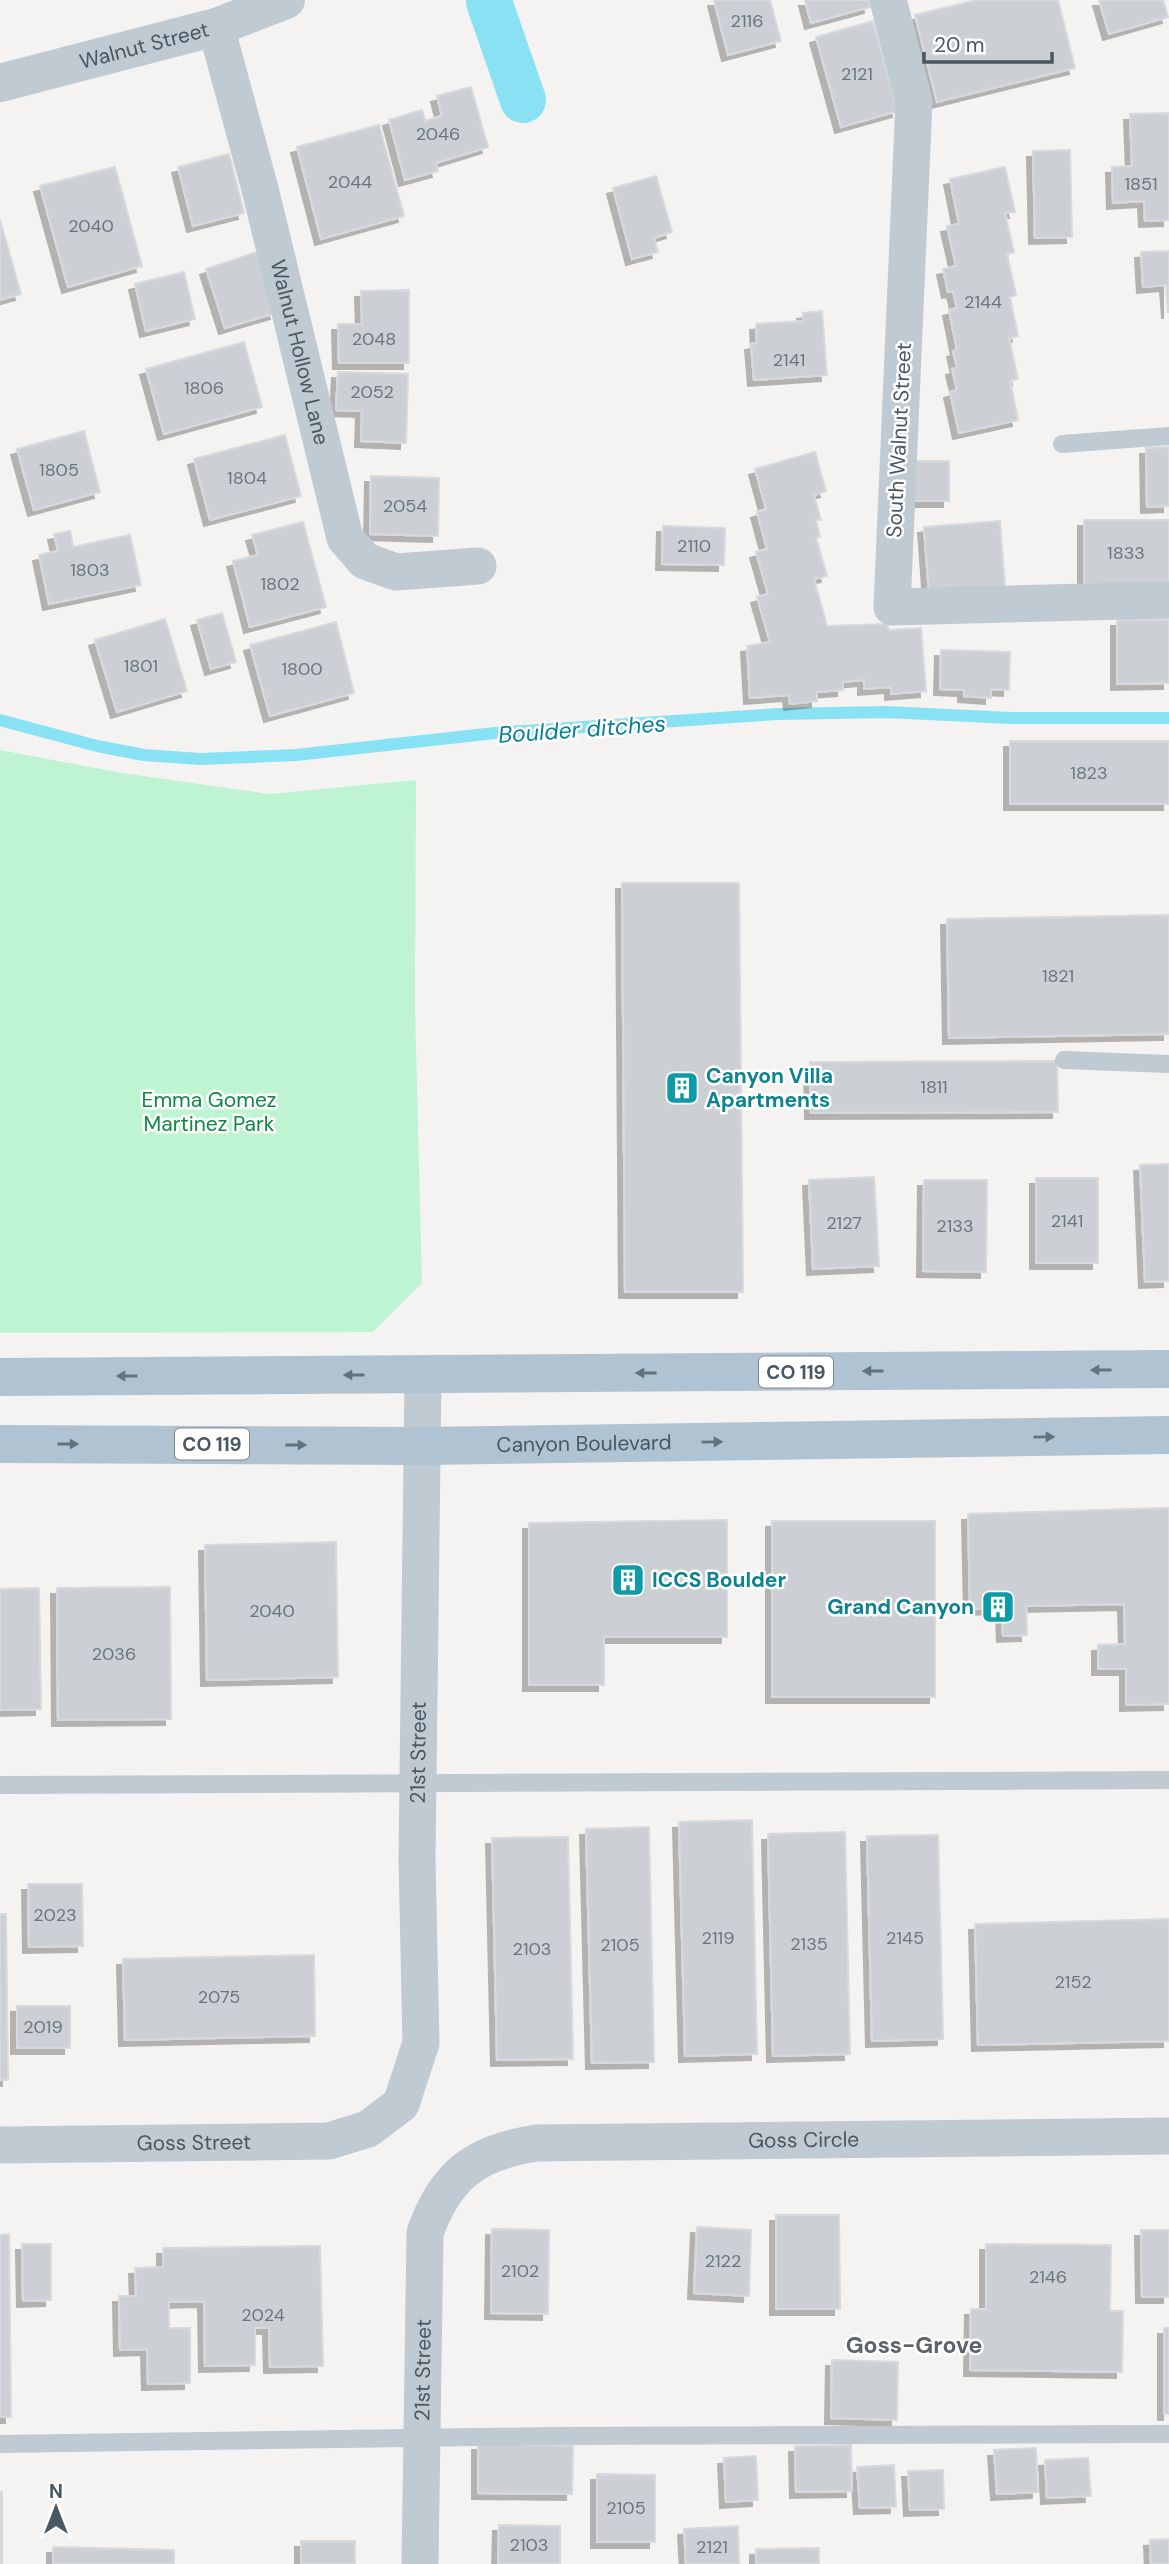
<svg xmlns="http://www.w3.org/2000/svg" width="1169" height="2564" font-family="'DM Sans',sans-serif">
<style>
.green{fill:#bff4d2}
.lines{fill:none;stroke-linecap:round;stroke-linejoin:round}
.stream{stroke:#89e2f4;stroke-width:12}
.canal{stroke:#89e2f4;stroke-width:46}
.building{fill:#ccd0d5;stroke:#d6d9de;stroke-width:2;filter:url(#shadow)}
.service{stroke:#bfcad3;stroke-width:18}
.minor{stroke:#bfcad3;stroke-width:37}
.tertiary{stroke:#bfcad3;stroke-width:38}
.primary{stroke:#b0c3d3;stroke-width:38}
.oneway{fill:#62727e}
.labels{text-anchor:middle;stroke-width:5;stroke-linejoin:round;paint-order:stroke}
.number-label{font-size:18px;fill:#69757f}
.shield{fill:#fff;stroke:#7f8991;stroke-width:2}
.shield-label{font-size:19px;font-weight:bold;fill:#485762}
.street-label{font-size:21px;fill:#485762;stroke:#fff}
.culture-label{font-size:21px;font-weight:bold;fill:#0d838f;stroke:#fff;text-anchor:start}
.park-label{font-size:21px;fill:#108646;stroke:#fff}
.water-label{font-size:23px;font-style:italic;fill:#03809b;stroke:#fff}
.neighbourhood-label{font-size:23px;font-weight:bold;fill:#5e6368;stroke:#fff}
</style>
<defs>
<filter id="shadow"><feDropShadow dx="-6" dy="6" stdDeviation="0" flood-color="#0004"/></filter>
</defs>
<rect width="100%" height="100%" fill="#f5f2f2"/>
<path class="green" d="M 0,750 L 122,773 L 270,794 L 416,780 L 415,1007 L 422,1283 L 373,1332 L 0,1333 Z"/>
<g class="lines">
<path class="stream" d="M 0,720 L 97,746 L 144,755 L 200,759 L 296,755 L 495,733 L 778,714 L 886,712 L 1011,718 L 1169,718"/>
<path class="canal" d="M 489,2 L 523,100"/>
</g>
<path class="building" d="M 714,0 L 770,0 L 781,41 L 728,55 Z
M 805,0 L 869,0 L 870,7 L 811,23 Z
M 977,0 L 1058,0 L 1075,68 L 937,102 L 915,15 Z
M 1099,0 L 1163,0 L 1168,17 L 1109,34 Z
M 873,21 L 898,111 L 841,127 L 816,37 Z
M 471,87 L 488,147 L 436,163 L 438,171 L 405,180 L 389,120 L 422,110 L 425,121 L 442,116 L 437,96 Z
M 1169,113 L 1169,220 L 1145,221 L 1144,201 L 1113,203 L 1112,167 L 1132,166 L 1130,114 Z
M 379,125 L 404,216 L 321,239 L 297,147 Z
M 1070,150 L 1072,237 L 1035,238 L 1033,151 Z
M 229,154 L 244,213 L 193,226 L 178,167 Z
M 115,167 L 142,266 L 68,287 L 40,186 Z
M 1005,167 L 1015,212 L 1005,213 L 1014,252 L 1007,254 L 1016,295 L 1010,297 L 1018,336 L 1009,338 L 1018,379 L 1010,381 L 1018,420 L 959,433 L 950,392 L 957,390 L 952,369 L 957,368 L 953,351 L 957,350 L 949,310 L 957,308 L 953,291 L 948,292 L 943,269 L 956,266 L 947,226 L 959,224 L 950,179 Z
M 656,176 L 672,232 L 654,238 L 658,252 L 632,259 L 613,188 Z
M 0,220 L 21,294 L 0,300 Z
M 1169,251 L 1169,312 L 1168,312 L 1166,285 L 1143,287 L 1141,252 Z
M 257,252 L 276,313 L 225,328 L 206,269 Z
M 184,272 L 195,319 L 146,331 L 135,284 Z
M 409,290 L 409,363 L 339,363 L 338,324 L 362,324 L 361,291 Z
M 822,311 L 827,375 L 754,380 L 751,344 L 757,343 L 756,324 L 803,321 L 803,313 Z
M 244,342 L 262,407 L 164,434 L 146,369 Z
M 338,372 L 408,374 L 406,443 L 361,441 L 362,411 L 336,410 Z
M 84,431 L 100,492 L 34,510 L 17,449 Z
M 285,435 L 301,496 L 210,520 L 194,459 Z
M 1169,447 L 1169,506 L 1147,507 L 1146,448 Z
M 815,452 L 826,491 L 814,495 L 821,520 L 816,520 L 820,537 L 816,538 L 827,576 L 814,579 L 827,626 L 888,624 L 888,630 L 921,628 L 926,691 L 891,694 L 891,687 L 864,689 L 864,680 L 843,682 L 843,690 L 817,692 L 817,701 L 790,704 L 789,695 L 750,698 L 747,646 L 770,642 L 757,597 L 768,594 L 756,552 L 767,549 L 757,512 L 766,509 L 755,469 Z
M 905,461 L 949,461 L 949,501 L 905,501 Z
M 371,476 L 439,478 L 438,536 L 370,534 Z
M 1084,520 L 1169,520 L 1169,586 L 1084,586 Z
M 1000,521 L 1005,588 L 929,594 L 924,527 Z
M 303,522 L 326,607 L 250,627 L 233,561 L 258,555 L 252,535 Z
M 663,526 L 725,528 L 724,565 L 662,564 Z
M 70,531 L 73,547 L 130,535 L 141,585 L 49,604 L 39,555 L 58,551 L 54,534 Z
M 222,613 L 236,662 L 211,669 L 197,620 Z
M 165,619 L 187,691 L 117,712 L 95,640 Z
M 1117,620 L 1169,620 L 1169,683 L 1117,684 Z
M 336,622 L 354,693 L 270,716 L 250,645 Z
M 941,650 L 1010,652 L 1009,690 L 991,689 L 991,698 L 964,696 L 964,690 L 940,689 Z
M 1010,741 L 1169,741 L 1169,804 L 1010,804 Z
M 622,883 L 739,883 L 743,1292 L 625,1292 Z
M 1169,915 L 1169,1034 L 949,1038 L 947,919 Z
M 1057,1061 L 1058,1112 L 811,1113 L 810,1062 Z
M 1169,1164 L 1169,1281 L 1145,1282 L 1140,1165 Z
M 874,1177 L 879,1266 L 813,1269 L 809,1180 Z
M 1036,1178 L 1098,1178 L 1098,1263 L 1036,1263 Z
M 924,1180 L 987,1180 L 986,1272 L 923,1271 Z
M 1166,1508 L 1169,1508 L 1169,1704 L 1126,1705 L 1126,1669 L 1098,1669 L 1098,1645 L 1125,1644 L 1124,1604 L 1026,1606 L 1027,1635 L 1003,1636 L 1002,1608 L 970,1609 L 968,1514 Z
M 727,1520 L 727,1637 L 604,1637 L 604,1685 L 529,1685 L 529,1523 Z
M 772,1521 L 935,1521 L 935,1697 L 772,1697 Z
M 336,1542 L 338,1677 L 207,1680 L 205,1545 Z
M 170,1587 L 171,1719 L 58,1720 L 57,1588 Z
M 39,1588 L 41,1709 L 0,1710 L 0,1589 Z
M 752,1820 L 757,2054 L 685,2056 L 679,1822 Z
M 649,1827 L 654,2062 L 592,2063 L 586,1829 Z
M 845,1832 L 850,2054 L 773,2056 L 768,1834 Z
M 938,1835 L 943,2039 L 872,2041 L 867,1836 Z
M 568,1837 L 573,2059 L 497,2060 L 492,1838 Z
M 28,1884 L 82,1884 L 83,1946 L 29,1947 Z
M 0,1914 L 6,1914 L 8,2080 L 0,2080 Z
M 1169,1919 L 1169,2041 L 978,2045 L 975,1924 Z
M 314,1955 L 315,2036 L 125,2040 L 123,1959 Z
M 17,2006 L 70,2006 L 70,2048 L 17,2048 Z
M 776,2215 L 839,2215 L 840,2309 L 776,2309 Z
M 697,2227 L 751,2230 L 749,2296 L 694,2293 Z
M 492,2229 L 549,2230 L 548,2314 L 491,2313 Z
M 1141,2230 L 1169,2230 L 1169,2297 L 1142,2297 Z
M 9,2234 L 11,2417 L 0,2417 L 0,2235 Z
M 22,2244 L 51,2244 L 51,2300 L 23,2301 Z
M 986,2244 L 1111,2245 L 1110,2311 L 1123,2311 L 1122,2372 L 970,2370 L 971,2309 L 986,2309 Z
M 320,2246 L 323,2366 L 270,2367 L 269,2328 L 255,2328 L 255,2365 L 205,2366 L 204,2301 L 169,2302 L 169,2328 L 190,2328 L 190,2383 L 148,2384 L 147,2349 L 120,2350 L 119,2296 L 136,2296 L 135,2268 L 163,2267 L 163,2248 Z
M 1164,2328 L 1169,2328 L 1169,2414 L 1164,2414 Z
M 832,2360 L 898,2362 L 897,2420 L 831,2418 Z
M 478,2444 L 573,2446 L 572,2494 L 478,2493 Z
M 851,2445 L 852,2491 L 796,2492 L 795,2446 Z
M 1036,2448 L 1038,2492 L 997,2494 L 994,2450 Z
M 756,2456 L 758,2500 L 726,2502 L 724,2458 Z
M 1088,2458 L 1091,2496 L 1047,2498 L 1045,2460 Z
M 894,2465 L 896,2507 L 860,2508 L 857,2467 Z
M 943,2470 L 944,2509 L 910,2510 L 908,2471 Z
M 597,2474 L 655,2475 L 655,2542 L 597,2542 Z
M 0,2492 L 2,2492 L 2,2564 L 0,2564 Z
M 499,2525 L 560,2526 L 560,2564 L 498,2564 Z
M 738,2526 L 739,2564 L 686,2564 L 684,2529 Z
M 1169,2539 L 1169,2564 L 1151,2564 L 1150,2540 Z
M 301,2541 L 355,2541 L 355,2564 L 301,2564 Z
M 53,2547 L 174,2550 L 174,2564 L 53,2564 Z
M 819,2548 L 819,2564 L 756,2564 L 756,2549 Z"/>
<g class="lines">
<path class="service" d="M 1062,444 L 1169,436
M 1064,1060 L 1169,1064
M 0,1785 L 1169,1780
M 0,2444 L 552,2436 L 1169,2434"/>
<g class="minor">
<path d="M 888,0 L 914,101 L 892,607 L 1169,600"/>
<path id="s1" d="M 216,27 L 260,189 L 345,538 L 365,561 L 396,572 L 478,566"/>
<path id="s2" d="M 0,2145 L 329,2141 L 368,2129 L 401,2104 L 421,2043 L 417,1859 L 423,1375"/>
<path id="s3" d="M 420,2564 L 425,2233 C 445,2175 476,2152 537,2143 L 1169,2136"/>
</g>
<path class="tertiary" id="s4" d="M 0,83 L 216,27 L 286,0"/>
<g class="primary">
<path d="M 0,1377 L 1169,1369"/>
<path id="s5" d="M 0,1444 L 424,1446 L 1169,1435"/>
</g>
</g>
<defs><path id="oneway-solid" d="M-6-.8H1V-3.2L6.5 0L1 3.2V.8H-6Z" transform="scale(1.75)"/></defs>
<g class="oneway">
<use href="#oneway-solid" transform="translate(1101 1370) rotate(180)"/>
<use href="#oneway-solid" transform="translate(873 1371) rotate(180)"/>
<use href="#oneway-solid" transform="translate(646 1373) rotate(180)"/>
<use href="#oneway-solid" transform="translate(354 1375) rotate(180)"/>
<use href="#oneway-solid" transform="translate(127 1376) rotate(180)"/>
<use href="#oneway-solid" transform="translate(1044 1437) rotate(-1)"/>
<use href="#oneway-solid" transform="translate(712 1442) rotate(-1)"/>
<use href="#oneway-solid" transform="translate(68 1444)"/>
<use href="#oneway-solid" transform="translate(296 1445)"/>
</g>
<defs>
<symbol id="building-square" viewBox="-11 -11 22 22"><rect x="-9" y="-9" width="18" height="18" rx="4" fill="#0f9aa8" stroke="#fff"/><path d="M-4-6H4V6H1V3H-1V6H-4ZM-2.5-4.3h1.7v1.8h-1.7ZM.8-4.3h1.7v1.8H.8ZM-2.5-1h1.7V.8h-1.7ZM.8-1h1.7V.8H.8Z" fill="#fff"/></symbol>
</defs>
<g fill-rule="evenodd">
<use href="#building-square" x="663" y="1069" width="38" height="38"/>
<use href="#building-square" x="609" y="1561" width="38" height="38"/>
<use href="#building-square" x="979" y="1588" width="38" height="38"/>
</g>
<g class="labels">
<g class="number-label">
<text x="747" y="27">2116</text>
<text x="857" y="80">2121</text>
<text x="438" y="140">2046</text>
<text x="350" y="188">2044</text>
<text x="1141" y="190">1851</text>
<text x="91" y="232">2040</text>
<text x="983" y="308">2144</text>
<text x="374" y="345">2048</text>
<text x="789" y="366">2141</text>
<text x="204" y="394">1806</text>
<text x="372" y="398">2052</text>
<text x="59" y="476">1805</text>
<text x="247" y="484">1804</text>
<text x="405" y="512">2054</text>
<text x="694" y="552">2110</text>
<text x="1126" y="559">1833</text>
<text x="90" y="576">1803</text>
<text x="280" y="590">1802</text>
<text x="141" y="672">1801</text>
<text x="302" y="675">1800</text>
<text x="1089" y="779">1823</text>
<text x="1058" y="982">1821</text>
<text x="934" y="1093">1811</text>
<text x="1067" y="1227">2141</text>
<text x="844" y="1229">2127</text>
<text x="955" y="1232">2133</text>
<text x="272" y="1617">2040</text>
<text x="114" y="1660">2036</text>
<text x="55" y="1921">2023</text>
<text x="718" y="1944">2119</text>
<text x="905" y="1944">2145</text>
<text x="809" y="1950">2135</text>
<text x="620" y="1951">2105</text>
<text x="532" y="1955">2103</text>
<text x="1073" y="1988">2152</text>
<text x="219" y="2003">2075</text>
<text x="43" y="2033">2019</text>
<text x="723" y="2267">2122</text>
<text x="520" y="2277">2102</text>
<text x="1048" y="2283">2146</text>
<text x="263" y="2321">2024</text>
<text x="626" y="2514">2105</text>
<text x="529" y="2551">2103</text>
<text x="712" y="2553">2121</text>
</g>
<g class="shield">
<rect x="759" y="1356.5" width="74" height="31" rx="5"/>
<rect x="175" y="1428.5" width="74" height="31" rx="5"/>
</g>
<g class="shield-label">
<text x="796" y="1379">CO 119</text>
<text x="212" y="1451">CO 119</text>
</g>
<g class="street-label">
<text dy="7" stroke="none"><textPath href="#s4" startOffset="149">Walnut Street</textPath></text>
<text dy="7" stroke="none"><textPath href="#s1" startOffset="336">Walnut Hollow Lane</textPath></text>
<text transform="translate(899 440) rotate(-87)" y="7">South Walnut Street</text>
<text dy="7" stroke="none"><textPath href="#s5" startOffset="584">Canyon Boulevard</textPath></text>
<text dy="7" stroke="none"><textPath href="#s2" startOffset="766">21st Street</textPath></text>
<text dy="7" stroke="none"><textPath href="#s3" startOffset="751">Goss Circle</textPath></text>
<text dy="7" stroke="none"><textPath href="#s2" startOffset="194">Goss Street</textPath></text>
<text dy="7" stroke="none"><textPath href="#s3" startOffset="194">21st Street</textPath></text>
</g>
<g class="culture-label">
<text x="706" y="1083">Canyon Villa<tspan x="706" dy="24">Apartments</tspan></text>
<text x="652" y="1587">ICCS Boulder</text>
<text x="974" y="1614" text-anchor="end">Grand Canyon</text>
</g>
<g class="park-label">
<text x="209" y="1107">Emma Gomez<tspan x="209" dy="24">Martinez Park</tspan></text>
</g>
<g class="water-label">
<text transform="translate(582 729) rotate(-4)" y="8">Boulder ditches</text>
</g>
<g class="neighbourhood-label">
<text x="914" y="2353">Goss-Grove</text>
</g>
</g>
<g transform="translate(56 2508)" stroke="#ffffff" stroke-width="5" paint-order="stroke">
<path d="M0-5L12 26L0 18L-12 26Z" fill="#485762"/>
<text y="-10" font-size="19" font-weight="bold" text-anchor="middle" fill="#485762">N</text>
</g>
<path d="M924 52v10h128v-10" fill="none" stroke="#485762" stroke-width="3.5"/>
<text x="934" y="52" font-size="21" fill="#485762" stroke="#ffffff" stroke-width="5" paint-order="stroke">20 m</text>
</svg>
